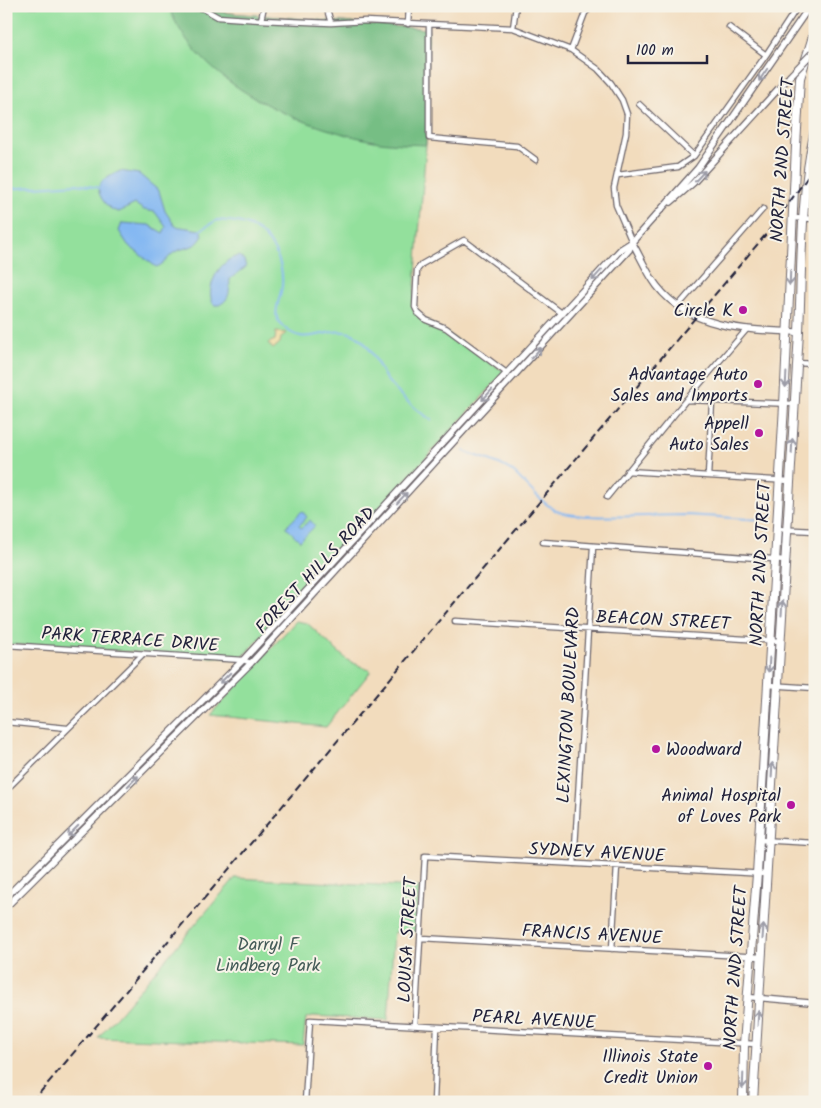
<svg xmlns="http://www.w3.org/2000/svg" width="821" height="1108" font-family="Kalam,sans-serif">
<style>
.green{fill:#93e09c;stroke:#5a816c}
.forest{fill:#76be84;stroke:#4c7060}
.sand{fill:#eeda9e;stroke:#887e6c}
.water{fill:#84b8f2;stroke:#536d96}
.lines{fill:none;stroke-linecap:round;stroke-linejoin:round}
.stream{stroke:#84b8f2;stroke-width:2}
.minor-casing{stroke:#6b6368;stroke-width:7}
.tertiary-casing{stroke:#6b6368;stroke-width:8}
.primary-casing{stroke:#6b6368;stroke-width:10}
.minor{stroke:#fff;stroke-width:4.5}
.tertiary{stroke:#fff;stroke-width:5.5}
.primary{stroke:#fff;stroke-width:8}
.rail{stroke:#22223b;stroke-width:2;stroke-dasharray:8 4;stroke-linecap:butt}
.tertiary-bridge-casing{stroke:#6b6368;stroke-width:8;stroke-linecap:butt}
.tertiary-bridge{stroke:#fff;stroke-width:5.5}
.oneway{stroke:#9c9ca7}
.poi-dot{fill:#b5179e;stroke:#f7f3e8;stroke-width:2}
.labels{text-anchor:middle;stroke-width:4;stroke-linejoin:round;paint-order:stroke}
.street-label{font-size:18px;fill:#22223b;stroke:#f7f3e8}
.poi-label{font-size:18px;fill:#22223b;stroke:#f7f3e8;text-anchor:end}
.park-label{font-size:18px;fill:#445b58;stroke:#f7f3e8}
</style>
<rect width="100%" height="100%" fill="#f7f3e8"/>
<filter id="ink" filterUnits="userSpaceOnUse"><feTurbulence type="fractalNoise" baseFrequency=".02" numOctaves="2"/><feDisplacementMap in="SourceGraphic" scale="10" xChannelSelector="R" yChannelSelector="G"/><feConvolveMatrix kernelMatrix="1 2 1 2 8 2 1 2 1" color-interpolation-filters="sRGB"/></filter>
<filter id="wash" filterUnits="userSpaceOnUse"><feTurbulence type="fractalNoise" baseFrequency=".0096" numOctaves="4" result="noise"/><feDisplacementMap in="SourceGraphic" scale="20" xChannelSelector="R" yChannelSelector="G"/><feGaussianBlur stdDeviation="1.12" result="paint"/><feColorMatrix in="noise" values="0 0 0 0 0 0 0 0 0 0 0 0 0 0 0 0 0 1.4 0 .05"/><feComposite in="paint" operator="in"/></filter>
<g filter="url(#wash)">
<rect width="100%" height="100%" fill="#f2dcbd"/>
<path class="green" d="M 6,6 L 140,6 L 428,29 L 426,145 L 413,311 L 505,372 L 241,659 L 6,644 Z
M 296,621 L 307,623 L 347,660 L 371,671 L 326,727 L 210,715 Z
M 235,878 L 419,887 L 416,932 L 394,932 L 388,1020 L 313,1016 L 306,1018 L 303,1045 L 98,1038 Z"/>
<path class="forest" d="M 169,8 L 428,29 L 426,145 C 408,144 387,144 369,140 C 293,124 200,84 169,8 Z"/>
<path class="sand" d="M 276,332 L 286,333 L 281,338 L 280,343 L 273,349 L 268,343 L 275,340 Z"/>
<path class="water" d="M 120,171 L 139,174 L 159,191 L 165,211 L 175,226 L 200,230 L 203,235 C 197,249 186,246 175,252 C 167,257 166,264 156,267 L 128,245 L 119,231 L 122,223 L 149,225 L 163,233 L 166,227 L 155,212 L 144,210 L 135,204 L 119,212 C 109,211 99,198 98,188 L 103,180 Z
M 239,256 L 244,260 L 246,267 L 230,279 C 229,291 231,299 219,305 L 214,305 C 203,290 220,258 239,256 Z
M 302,511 L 307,517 L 299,526 L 301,528 L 310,520 L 315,526 L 300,541 L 286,527 Z"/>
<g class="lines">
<path class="stream" d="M 6,189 L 77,184 L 100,188
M 199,231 L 217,220 C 228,221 240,221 250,226 C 272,237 284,262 282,286 C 281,297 272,313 279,322 C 304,353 327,323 353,334 C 370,342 377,365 386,379 C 399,396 414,408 431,420
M 464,451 C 480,458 499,461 513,472 C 527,484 538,501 555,510 C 574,521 657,515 683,515 C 712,516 741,519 770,520"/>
</g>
</g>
<g filter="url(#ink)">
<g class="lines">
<defs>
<path id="minor" d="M 165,6 L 202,8 L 218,17 L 261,20 L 331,23 L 365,21 L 513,28 L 571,50 L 598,69 L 611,83 L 622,100 L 627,114 L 626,133 L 614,188 L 616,205 L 632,242
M 326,6 L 331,23
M 261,20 L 264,6
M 408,24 L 409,6
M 429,25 L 429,138 L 517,146 L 536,160
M 729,27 L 766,55
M 513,28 L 516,6
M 571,50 L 585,13 L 592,6
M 639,104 L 694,156
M 618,175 L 678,167 L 694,156 L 766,55 L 798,6
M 793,218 L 815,219
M 678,306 L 763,209
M 797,363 L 815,364
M 508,374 L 446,328 L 426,320 L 418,313 L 415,307 L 417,270 L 422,264 L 464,240 L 563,314
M 686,400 L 794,404
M 627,471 L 790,481
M 708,476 L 712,402
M 607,497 L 686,400 L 747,329
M 776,529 L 815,531
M 543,542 L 785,560
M 455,621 L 780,641
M 6,645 L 243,660 L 251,663
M 768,685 L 815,688
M 6,722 L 67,728
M 6,790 L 142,655
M 759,840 L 815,843
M 574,864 L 593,547
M 422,938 L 761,957
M 612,949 L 617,866
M 748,997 L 815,1003
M 415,1026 L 425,856 L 767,874
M 305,1102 L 310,1020 L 756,1044
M 434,1102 L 437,1027"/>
<path id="tertiary" d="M 671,202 L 693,183 L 790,76
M 632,242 C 640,256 647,273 657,286 C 691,330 749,330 799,332
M 6,897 L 243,660 L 621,249 L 632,242 L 698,168 L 810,6
M 6,907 L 251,663 L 629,250 L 632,242"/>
<path id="primary" d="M 743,1102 L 744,1044 L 757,874 L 784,405 L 796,146 L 800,78 L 815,30
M 753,1102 L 799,332 C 802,265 800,196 815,130"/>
</defs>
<use href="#minor" class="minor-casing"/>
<use href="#tertiary" class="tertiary-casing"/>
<use href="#primary" class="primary-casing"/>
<use href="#minor" class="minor"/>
<use href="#tertiary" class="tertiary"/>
<use href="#primary" class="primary"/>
<path class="rail" d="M 32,1102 L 767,233 L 815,167"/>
<defs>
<path id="tertiary-bridge" d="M 790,76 L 815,50"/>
</defs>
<use href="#tertiary-bridge" class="tertiary-bridge-casing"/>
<use href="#tertiary-bridge" class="tertiary-bridge"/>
</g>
<defs><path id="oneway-shaft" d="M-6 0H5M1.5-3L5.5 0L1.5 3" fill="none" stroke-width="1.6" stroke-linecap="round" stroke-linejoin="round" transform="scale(1.25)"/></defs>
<g class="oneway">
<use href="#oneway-shaft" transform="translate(763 75) rotate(124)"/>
<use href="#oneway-shaft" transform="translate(700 176) rotate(-47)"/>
<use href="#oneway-shaft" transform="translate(597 275) rotate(132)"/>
<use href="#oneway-shaft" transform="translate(790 278) rotate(92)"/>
<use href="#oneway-shaft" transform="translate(536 353) rotate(-47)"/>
<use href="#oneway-shaft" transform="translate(786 380) rotate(93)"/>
<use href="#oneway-shaft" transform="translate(487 395) rotate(133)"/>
<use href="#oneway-shaft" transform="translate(792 446) rotate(-87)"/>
<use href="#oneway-shaft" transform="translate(402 498) rotate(-47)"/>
<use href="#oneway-shaft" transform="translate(782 608) rotate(-86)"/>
<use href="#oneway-shaft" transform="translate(769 665) rotate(93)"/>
<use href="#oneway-shaft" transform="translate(225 678) rotate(135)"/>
<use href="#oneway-shaft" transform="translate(772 770) rotate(-87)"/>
<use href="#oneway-shaft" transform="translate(133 781) rotate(-45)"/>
<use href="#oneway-shaft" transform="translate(73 831) rotate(135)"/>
<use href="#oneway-shaft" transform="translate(763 932) rotate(-86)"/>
<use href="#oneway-shaft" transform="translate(758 1018) rotate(-87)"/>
<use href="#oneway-shaft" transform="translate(743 1081) rotate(92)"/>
</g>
</g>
<g class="poi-dot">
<circle cx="743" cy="310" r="5"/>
<circle cx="758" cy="384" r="5"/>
<circle cx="759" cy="433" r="5"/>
<circle cx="656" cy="749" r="5"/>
<circle cx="791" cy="805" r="5"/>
<circle cx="708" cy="1066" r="5"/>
</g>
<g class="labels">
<g class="street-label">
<text transform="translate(782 160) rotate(-86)" y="6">NORTH 2ND STREET</text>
<text transform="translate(760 564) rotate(-87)" y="6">NORTH 2ND STREET</text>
<text transform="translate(315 570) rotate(-47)" y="6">FOREST HILLS ROAD</text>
<text transform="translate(663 620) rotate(3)" y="6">BEACON STREET</text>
<text transform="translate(130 639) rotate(4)" y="6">PARK TERRACE DRIVE</text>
<text transform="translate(568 705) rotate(-87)" y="6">LEXINGTON BOULEVARD</text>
<text transform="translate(597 852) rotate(3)" y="6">SYDNEY AVENUE</text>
<text transform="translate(592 934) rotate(3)" y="6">FRANCIS AVENUE</text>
<text transform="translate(407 940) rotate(-87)" y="6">LOUISA STREET</text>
<text transform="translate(735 968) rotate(-86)" y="6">NORTH 2ND STREET</text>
<text transform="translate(534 1019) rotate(3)" y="6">PEARL AVENUE</text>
</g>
<g class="poi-label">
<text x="733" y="316">Circle K</text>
<text x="748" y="380">Advantage Auto<tspan x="748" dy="21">Sales and Imports</tspan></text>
<text x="749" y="429">Appell<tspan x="749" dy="21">Auto Sales</tspan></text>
<text x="666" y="755" text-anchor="start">Woodward</text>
<text x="781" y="801">Animal Hospital<tspan x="781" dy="21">of Loves Park</tspan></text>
<text x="698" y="1062">Illinois State<tspan x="698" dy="21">Credit Union</tspan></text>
</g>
<g class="park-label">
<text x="268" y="950">Darryl F<tspan x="268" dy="21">Lindberg Park</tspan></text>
</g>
</g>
<rect width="821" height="1108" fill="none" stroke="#f7f3e8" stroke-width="25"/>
<path d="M628 55v8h79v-8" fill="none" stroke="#22223b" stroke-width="2.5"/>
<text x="636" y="55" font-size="15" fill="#22223b" stroke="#f7f3e8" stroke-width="4" paint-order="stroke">100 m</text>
</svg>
